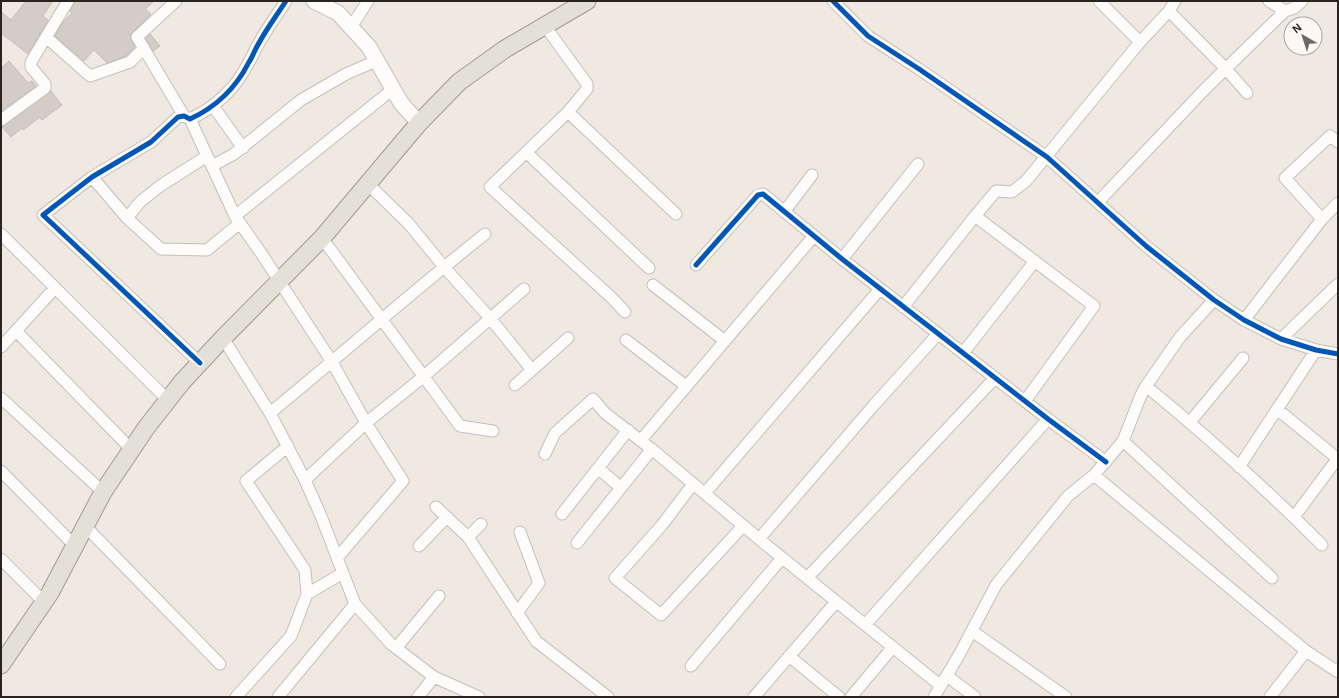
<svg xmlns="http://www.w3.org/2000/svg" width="1339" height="698" font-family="Helvetica,sans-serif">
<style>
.building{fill:#d3ccc7;stroke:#c3bdb8}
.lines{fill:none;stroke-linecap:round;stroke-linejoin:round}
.street-casing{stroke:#c5bfb9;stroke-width:13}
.secondary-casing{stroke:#c5bfb9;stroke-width:17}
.primary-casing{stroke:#a39a8c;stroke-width:19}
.street{stroke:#fdfcfa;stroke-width:11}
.secondary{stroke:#fdfcfa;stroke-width:15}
.primary{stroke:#e3e0d8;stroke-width:17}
.cycleway-casing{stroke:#fdf8f2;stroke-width:8}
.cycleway{stroke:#0057b8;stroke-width:5}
</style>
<rect width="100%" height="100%" fill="#f0e9e1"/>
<path class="building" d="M 26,1 L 53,1 L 43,16 L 48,20 L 28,54 L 1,33 L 1,12 L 11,20 Z
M 75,1 L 154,1 L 145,9 L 151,14 L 131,34 L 131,40 L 135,47 L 126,56 L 107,63 L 94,50 L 84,61 L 55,36 L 64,21 L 72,13 L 70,11 Z
M 150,34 L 160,46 L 153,51 L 146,38 Z
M 9,61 L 28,83 L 32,81 L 36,86 L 1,111 L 1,68 Z
M 51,91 L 62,105 L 42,120 L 40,117 L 23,130 L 22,128 L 11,137 L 2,127 Z"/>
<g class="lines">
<defs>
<path id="street" d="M 176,1 L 137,37 L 184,116
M 833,1 L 868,36 L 919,69 L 1047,157 L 1146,246 L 1214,300 L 1244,320 L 1281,339 L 1316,350 L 1338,354
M 1099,1 L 1140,42
M 1269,1 L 1285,11 L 1294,8 L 1302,1
M 1169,11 L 1226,69 L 1247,93
M 545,26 L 587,84 L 587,89 L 568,112 L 490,187 L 612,298 L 625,312
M 351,27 L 368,1
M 46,37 L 90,76 L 130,62 L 144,48
M 213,106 L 243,148
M 568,112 L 676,214
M 190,119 L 235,216 L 261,253 L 332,362 L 366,423 L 403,481 L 337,558
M 1,120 L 45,88 L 45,84 L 31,67 L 31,62 L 68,1
M 526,152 L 649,268
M 212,166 L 234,154 L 301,100 L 346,74 L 376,61
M 92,177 L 127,218 L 161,249 L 207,250 L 240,223
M 368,184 L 409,224 L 444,267 L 490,318 L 532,370 L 568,338
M 1098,202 L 1204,90 L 1285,11
M 784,212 L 812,175
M 235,216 L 393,89
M 127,218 L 140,202 L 160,186 L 207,156
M 1322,219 L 1285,178 L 1330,136 L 1338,142
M 1,234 L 168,400
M 322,238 L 460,426 L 493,431
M 842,259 L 918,164
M 696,265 L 758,195 L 763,194 L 842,259 L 1048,419 L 1106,462
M 653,285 L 725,341
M 903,307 L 975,216
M 1244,320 L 1322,219 L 1338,203
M 16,331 L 132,450
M 223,338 L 270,413 L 305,480 L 321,516 L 355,604 L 391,644 L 434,677 L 479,697
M 1281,339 L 1338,284
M 626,340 L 686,386
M 1,347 L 55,288
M 963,353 L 1035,261
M 200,363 L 43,215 L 92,177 L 151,142 L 178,117 L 184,116 L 190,119 C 216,107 236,88 249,62 C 253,56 255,49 259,43 C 267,28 277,15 286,1
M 515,385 L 532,370
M 1146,386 C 1207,436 1266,489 1322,545
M 1,398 L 103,492
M 1025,401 L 1094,306 L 975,216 L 996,191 L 1012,192 L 1026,181 L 1140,42 L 1169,11 L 1175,1
M 1277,409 L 1338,459
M 270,413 C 342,354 412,292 485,234
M 1190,422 L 1243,358
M 641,440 L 813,237
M 1123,441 L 1272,578
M 545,454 L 555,433 L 593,399 L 605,413 L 654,451 L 770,548 L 941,686
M 1239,467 L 1316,350
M 598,468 L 621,488
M 1,471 L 75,546
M 1094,475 L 1306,651 L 1338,672
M 305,480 L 366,423 L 423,377 L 524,289
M 693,484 L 662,525 L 615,578 L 661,615 L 743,526
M 705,493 L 880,289
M 436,507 L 468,537 L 536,641 L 608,697
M 562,514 L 628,430
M 1294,517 L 1338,458
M 85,526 L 220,664
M 468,537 L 481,524
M 759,539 L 874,405 L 938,334
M 577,543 L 652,449
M 419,546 L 447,517
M 1,559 L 44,602
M 807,578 L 995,378
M 307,594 L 343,573
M 517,613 L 539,583 L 520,532
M 865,625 L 1048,419
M 972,631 L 1066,697
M 396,648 L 439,596
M 789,656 L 839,697
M 691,666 L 782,558
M 947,676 L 975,697
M 236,697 L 291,636 L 307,594 L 305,570 L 246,481 L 288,446
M 278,697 L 355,604
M 418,697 L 434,677
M 754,697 L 836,602
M 851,697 L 893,647
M 934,697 L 959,655 L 996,585 L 1068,496 L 1094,475 L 1123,441 L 1141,395 L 1146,386 L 1180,337 L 1214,300
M 1270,697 L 1306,651"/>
<path id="secondary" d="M 314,1 L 338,13 L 369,47 L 401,103 L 419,123"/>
<path id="primary" d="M 1,665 L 50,593 L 103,492 L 146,428 L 182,382 L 223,338 L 322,238 L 419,123 L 459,82 L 505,49 L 587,1"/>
</defs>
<use href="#street" class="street-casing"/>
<use href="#secondary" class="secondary-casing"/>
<use href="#primary" class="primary-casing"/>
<use href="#street" class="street"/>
<use href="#secondary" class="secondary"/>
<use href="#primary" class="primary"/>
<defs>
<path id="cycleway" d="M 833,1 L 868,36 L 919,69 L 1047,157 L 1146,246 L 1214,300 L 1244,320 L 1281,339 L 1316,350 L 1338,354
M 696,265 L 758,195 L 763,194 L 842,259 L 1048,419 L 1106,462
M 200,363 L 43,215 L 92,177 L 151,142 L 178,117 L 184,116 L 190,119 C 216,107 236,88 249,62 C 253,56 255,49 259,43 C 267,28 277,15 286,1"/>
</defs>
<use href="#cycleway" class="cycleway-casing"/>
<use href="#cycleway" class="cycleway"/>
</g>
<rect width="1339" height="698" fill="none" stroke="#29241f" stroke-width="4"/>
<g transform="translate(1303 36) rotate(321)"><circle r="19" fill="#fdf8f2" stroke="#a8a39e"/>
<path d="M0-3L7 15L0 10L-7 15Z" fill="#6f6963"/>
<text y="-6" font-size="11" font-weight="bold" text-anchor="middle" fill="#29241f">N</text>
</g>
</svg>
